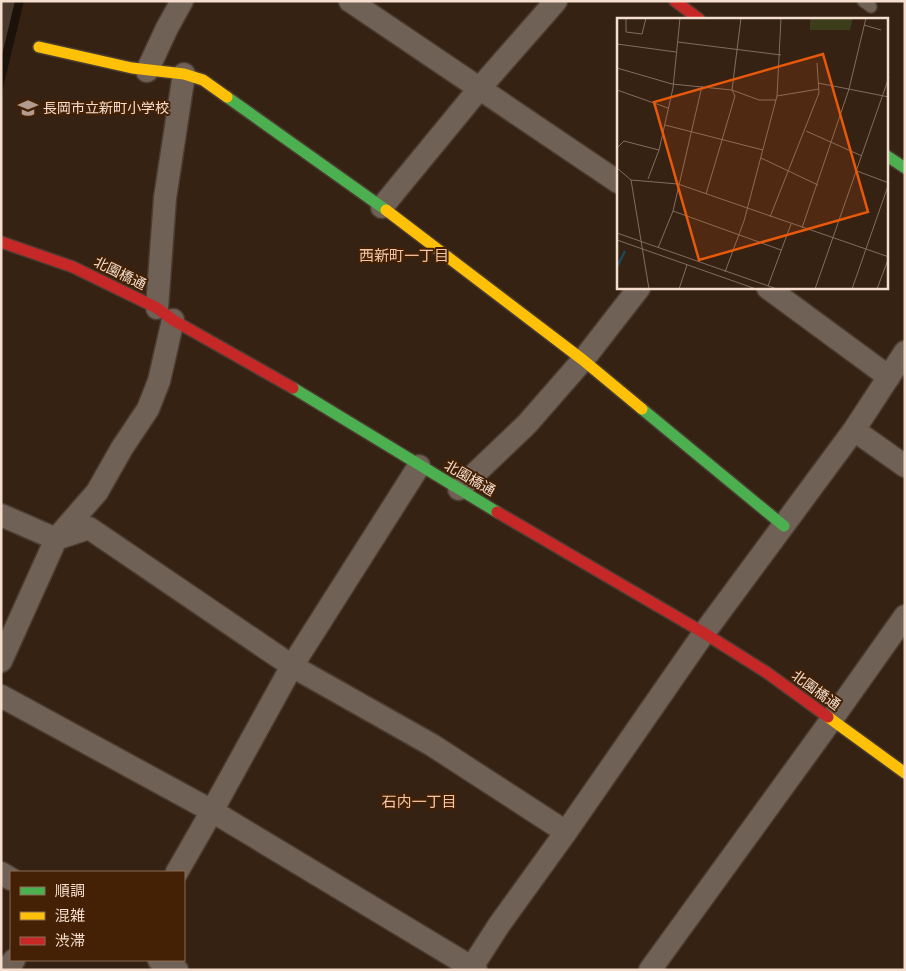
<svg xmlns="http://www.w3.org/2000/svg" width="906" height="971" font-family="Merriweather,'Noto Sans JP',serif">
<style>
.shadow{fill:#0007}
.building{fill:#48382e}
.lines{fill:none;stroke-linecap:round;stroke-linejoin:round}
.lane-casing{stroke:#4b3c31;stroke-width:14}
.street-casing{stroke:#4b3c31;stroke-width:25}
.fast-casing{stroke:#4b3c31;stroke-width:14}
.slow-casing{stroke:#4b3c31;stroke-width:14}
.jam-casing{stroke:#4b3c31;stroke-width:14}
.lane{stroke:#706156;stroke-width:11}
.street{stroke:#706156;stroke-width:22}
.fast{stroke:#4caf50;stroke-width:11}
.slow{stroke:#ffc107;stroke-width:11}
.jam{stroke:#c62828;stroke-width:11}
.labels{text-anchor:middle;stroke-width:4;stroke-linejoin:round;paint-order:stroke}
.poi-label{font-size:14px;fill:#f5dece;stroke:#442104;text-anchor:start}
.street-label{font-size:14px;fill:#f5dece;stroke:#442104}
.neighbourhood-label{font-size:15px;fill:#f4c6a7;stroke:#442104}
.inset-river{fill:none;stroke:#1f465b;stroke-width:2.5}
.inset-road{fill:none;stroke:#826d5e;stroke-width:1}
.view{fill:#e8590c;fill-opacity:0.15;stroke:#e8590c;stroke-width:2.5}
.inset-edge{fill:none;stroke:#f5dece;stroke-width:2.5}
</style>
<rect width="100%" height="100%" fill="#352213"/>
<path class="shadow" d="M 1,1 L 24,1 L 1,96 Z"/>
<path class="building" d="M 1,1 L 15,1 L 2,55 L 1,55 Z"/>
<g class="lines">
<defs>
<path id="lane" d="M 863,1 L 871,7"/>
<path id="street" d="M 350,1 L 618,182
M 147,71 L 167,28 L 182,1
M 382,207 L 479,89 L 556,1
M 768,288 L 889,377
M 157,308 L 165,198 L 184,74
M 854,430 L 905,466
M 459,489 L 527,424 L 583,360 L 639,288
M 1,515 L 56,539 L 89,528 L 292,666 L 432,745 L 566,832
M 1,661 L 56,539 L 97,492 L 122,448 L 148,409 L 159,381 L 173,320
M 1,696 L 212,811 L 476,970
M 177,872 L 212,811 L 292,666 L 419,466
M 1,873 L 11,879
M 159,960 L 177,970
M 7,970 L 14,960
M 470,970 L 499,925 L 566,832 L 704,633 L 854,430 L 905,352
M 650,970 L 832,719 L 905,616"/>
<path id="fast" d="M 227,97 L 386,210
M 887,156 L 905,168
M 293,388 L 497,512
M 642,409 L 784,526"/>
<path id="slow" d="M 39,47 L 132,68 L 184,74 L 203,80 L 227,97
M 386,210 L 583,360 L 642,409
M 828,717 L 905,773"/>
<path id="jam" d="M 675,1 L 699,19
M 1,242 L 73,267 L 157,308 L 173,320 L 293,388
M 497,512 L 704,633 L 766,672 L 828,717"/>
</defs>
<use href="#lane" class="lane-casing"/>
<use href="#street" class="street-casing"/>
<use href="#fast" class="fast-casing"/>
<use href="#slow" class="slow-casing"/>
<use href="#jam" class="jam-casing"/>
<use href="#lane" class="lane"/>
<use href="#street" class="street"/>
<use href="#fast" class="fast"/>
<use href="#slow" class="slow"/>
<use href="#jam" class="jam"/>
</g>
<defs>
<symbol id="school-bare" viewBox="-9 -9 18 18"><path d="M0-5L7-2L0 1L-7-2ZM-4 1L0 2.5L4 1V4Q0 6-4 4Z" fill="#b29c8d" stroke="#442104" stroke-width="2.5" paint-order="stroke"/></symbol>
</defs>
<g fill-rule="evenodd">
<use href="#school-bare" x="14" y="94" width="28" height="28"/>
</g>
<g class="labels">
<g class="poi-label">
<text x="43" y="113">長岡市立新町小学校</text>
</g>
<g class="street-label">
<text transform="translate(120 273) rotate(26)" y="5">北園橋通</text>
<text transform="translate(470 478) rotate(30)" y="5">北園橋通</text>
<text transform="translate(816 690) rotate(36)" y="5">北園橋通</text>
</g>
<g class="neighbourhood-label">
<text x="404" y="261">西新町一丁目</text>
<text x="419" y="807">石内一丁目</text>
</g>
</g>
<g transform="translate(617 18)">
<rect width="271" height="271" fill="#352213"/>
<path d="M 193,0 L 236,0 L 233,12 L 193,12 Z" fill="#3b3d1b"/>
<path class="inset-river" d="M 0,249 L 8,233"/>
<path class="inset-road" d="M 9,0 L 9,14 L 25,16 L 29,0M 247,7 L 264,12M 61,24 L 164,37M 0,26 L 59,34M 0,50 L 55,66 L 115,72 L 142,82 L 159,82M 201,65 L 272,79M 0,72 L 51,90M 160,78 L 202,71M 48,107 L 146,132M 189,113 L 245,138M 0,130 L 7,123 L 42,132M 144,140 L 201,167M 0,150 L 14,162 L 61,166 L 272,239M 240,153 L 272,165M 31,161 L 42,132 L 56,70 L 63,0M 14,162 L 32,271M 89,176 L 118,78 L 115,72 L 124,0M 56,193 L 164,232M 153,199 L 202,75 L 200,45M 185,210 L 232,71 L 249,0M 0,215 L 160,271M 0,222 L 139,271M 41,230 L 56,193 L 85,68M 108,254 L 127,203 L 160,78 L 164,0M 151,268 L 174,206M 62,271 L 70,247M 198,271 L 272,59M 235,271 L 272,165M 260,271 L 272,239"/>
<path class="view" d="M 206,36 L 251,194 L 82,242 L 37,84 Z"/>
<rect width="271" height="271" class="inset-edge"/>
</g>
<rect width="906" height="971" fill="none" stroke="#f5dece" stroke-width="5"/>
<rect x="10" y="871" width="175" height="90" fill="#442104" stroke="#8b6d55"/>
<rect x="20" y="887" width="25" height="8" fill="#4caf50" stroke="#8b6d55"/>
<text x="55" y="896" font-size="15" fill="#f5dece">順調</text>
<rect x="20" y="912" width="25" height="8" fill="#ffc107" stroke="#8b6d55"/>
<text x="55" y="921" font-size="15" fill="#f5dece">混雑</text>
<rect x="20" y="937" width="25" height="8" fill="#c62828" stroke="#8b6d55"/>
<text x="55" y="946" font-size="15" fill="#f5dece">渋滞</text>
</svg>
